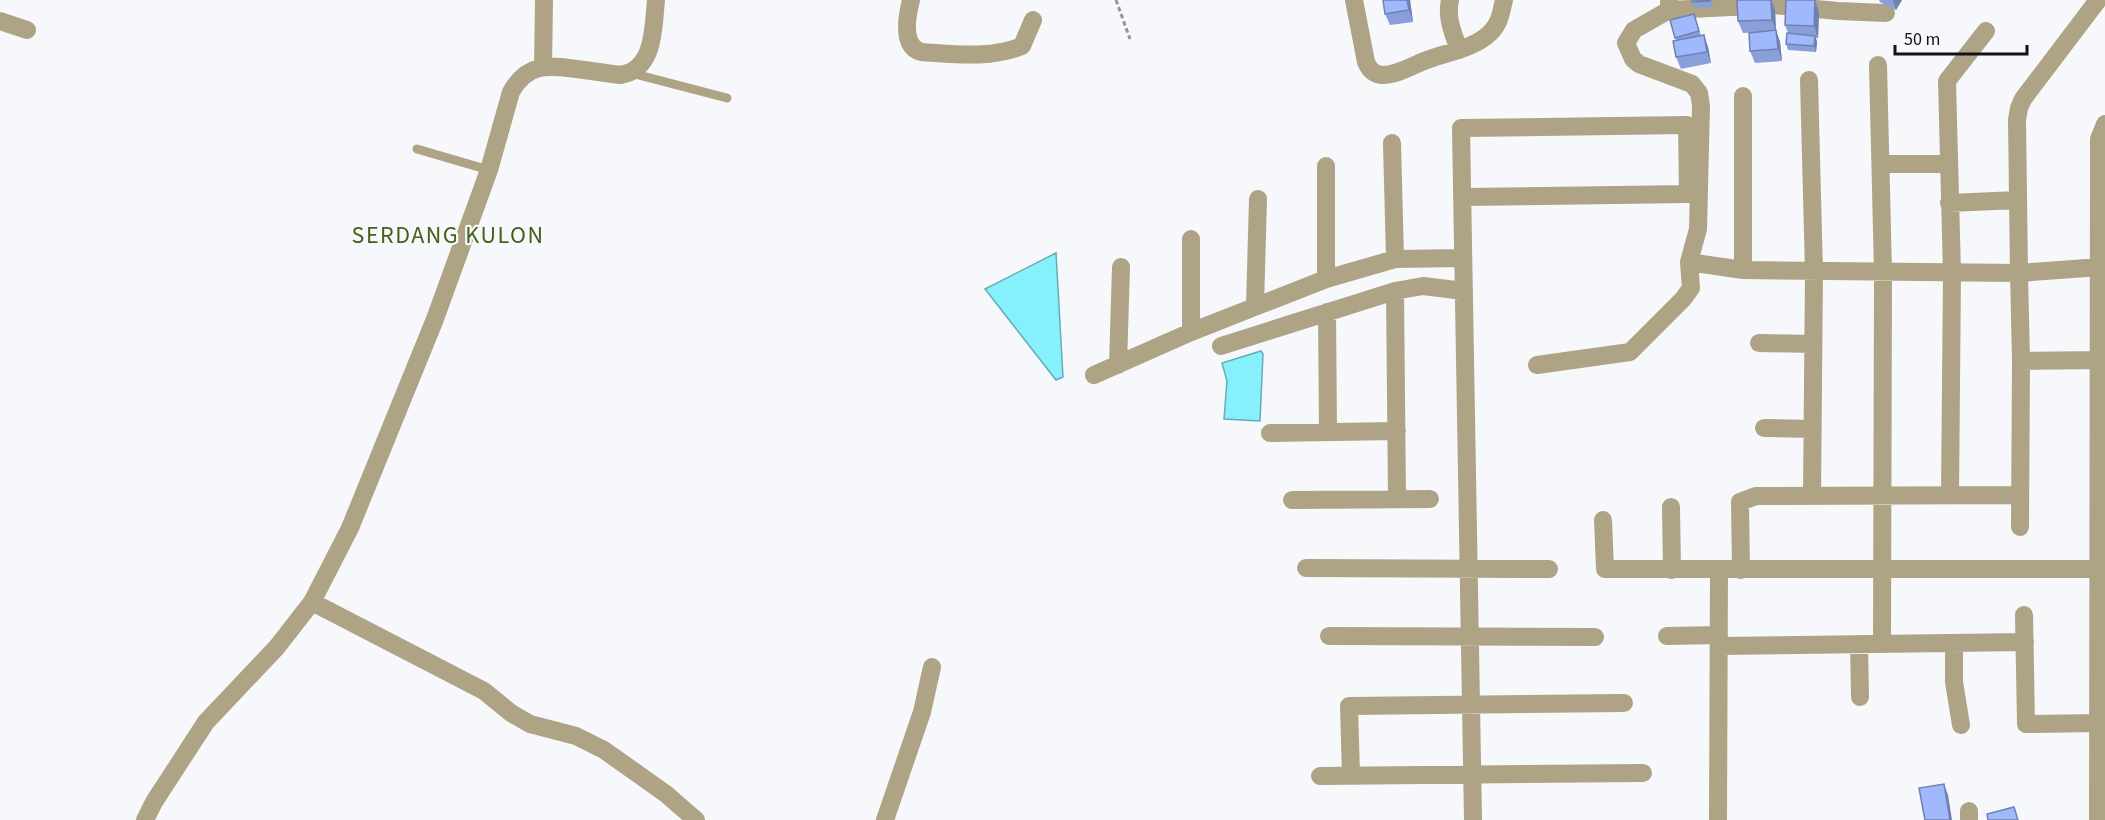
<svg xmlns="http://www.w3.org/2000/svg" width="2105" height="820" font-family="'Source Sans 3',sans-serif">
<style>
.water{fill:#86f0fc;stroke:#63aeb6;stroke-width:1.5}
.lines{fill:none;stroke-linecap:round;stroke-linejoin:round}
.path{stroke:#949698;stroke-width:3;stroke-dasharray:4.5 3;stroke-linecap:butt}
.lane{stroke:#aea384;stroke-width:9}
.street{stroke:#aea384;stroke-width:18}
.wall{fill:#8a9ed9}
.shaded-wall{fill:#7081b0}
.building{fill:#a0b8fc;stroke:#7081b0;stroke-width:1.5}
.labels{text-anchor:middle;stroke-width:4.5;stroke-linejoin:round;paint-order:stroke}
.quarter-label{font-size:24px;letter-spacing:1.5px;fill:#46601a;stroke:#f6f8fb}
</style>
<rect width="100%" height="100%" fill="#f6f8fb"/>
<path class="water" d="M 1056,253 L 1063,377 L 1056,380 L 985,289 Z
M 1261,351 L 1263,354 L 1260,421 L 1224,419 L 1227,381 L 1222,363 Z"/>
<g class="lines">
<path class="path" d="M 1116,0 L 1130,39"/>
<path class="lane" d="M 631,73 L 727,98
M 417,149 L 489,170"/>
<path class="street" d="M 911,0 C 907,16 901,46 921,52 C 955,54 990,59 1022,46 L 1033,20
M 1354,0 L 1366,62 C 1369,69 1374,75 1383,75 C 1398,75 1413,65 1427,60 C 1448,52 1473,49 1490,33 C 1500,24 1501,12 1504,0
M 1450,0 C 1446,18 1453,33 1459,50
M 1669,10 L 1773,5 L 1838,11 L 1886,13
M 0,21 L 27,30
M 1878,65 L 1883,272 L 1882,644
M 543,67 L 544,0
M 1809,80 L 1814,272 L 1812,496
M 1392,143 L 1395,259
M 1881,164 L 1949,164
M 1326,166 L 1326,279
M 1462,197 L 1688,194 L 1687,125 L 1461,128 L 1473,820
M 1949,203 L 2018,200
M 1689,262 L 1743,270 L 2019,273 L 2017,120 L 2019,108 L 2023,99 L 2098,0
M 1743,270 L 1743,96
M 1395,291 L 1397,499
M 1255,306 L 1258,199
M 1327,312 L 1328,432
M 1191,332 L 1191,239
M 1759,343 L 1813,344
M 1221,346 L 1395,291 L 1423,286 L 1464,291
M 2021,361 L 2105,360
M 1118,365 L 1121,267
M 1537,365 L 1630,352 L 1683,299 L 1691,288 L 1689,262 L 1698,229 L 1701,106 L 1699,93 L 1692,84 L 1639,64 L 1633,59 L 1626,43 L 1634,30 L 1669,10 L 1669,0
M 1094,375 L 1191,332 L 1326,279 L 1395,259 L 1463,258
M 1764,428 L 1812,429
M 1270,433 L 1397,431
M 1950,495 L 1952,273 L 1947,81 L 1986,31
M 1292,500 L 1430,499
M 1671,507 L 1672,570
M 1603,520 L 1605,569 L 2105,569
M 2020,527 L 2021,361 L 2019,273 L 2100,267
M 1306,568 L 1549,569
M 1741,570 L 1740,502 L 1756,496 L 2020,495
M 312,602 L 484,691 L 511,713 L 530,724 L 576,736 L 604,750 L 666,794 L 696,820
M 2024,615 L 2026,724 L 2099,723
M 1329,636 L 1595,637
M 1667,636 L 1719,635
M 1954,643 L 1954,682 L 1961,725
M 1859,644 L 1860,697
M 1719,646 L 2025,642
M 1351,775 L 1349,706 L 1624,703
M 1320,776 L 1643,773
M 1969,811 L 1969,820
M 145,820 L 154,802 L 206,722 L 277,647 L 312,602 L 350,528 L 435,319 L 489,170 L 511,92 C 527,63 548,65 577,69 C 591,71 606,73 620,75 C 655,70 653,28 656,0
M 885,820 L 922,712 L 932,667
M 1718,820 L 1719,570
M 2098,820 L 2099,153 L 2099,139 L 2105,124"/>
</g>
<path class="wall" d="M 1410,0 L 1413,22 L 1390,25 L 1385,14 Z
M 1712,0 L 1713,7 L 1694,8 L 1692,2 Z
M 1737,0 L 1772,0 L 1775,10 L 1776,31 L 1780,42 L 1782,61 L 1755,63 L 1750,51 L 1758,32 L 1743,33 L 1738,21 Z
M 1815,0 L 1819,12 L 1818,38 L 1816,38 L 1817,42 L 1816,52 L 1788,50 L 1786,44 L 1788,33 L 1785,25 Z
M 1879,0 L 1902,0 L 1896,10 L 1880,2 Z
M 1694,14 L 1701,36 L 1708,47 L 1711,63 L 1681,69 L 1676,57 L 1676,40 L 1670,20 Z"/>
<path class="shaded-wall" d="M 1407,0 L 1410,0 L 1413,22 L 1409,10 Z
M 1771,0 L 1775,10 L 1776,31 L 1772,20 Z
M 1815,0 L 1819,12 L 1818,38 L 1814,26 Z
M 1893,0 L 1902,0 L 1896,10 Z
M 1776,30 L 1780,42 L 1782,61 L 1778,49 Z
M 1704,35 L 1708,47 L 1711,63 L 1707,52 Z
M 1815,36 L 1817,42 L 1816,52 L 1814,46 Z
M 1944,784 L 1948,795 L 1952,820 L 1950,820 Z"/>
<path class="building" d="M 1383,0 L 1407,0 L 1409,10 L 1385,14 Z
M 1692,0 L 1710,0 L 1710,1 L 1692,2 Z
M 1737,0 L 1771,0 L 1772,20 L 1738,21 Z
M 1786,0 L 1815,0 L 1814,26 L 1785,25 Z
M 1694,14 L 1699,31 L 1675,38 L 1670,20 Z
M 1776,30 L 1778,49 L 1750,51 L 1749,33 Z
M 1787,33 L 1815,36 L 1814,46 L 1786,44 Z
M 1704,35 L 1707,52 L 1676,57 L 1673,41 Z
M 1944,784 L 1950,820 L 1925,820 L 1919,788 Z
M 2014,807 L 2018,820 L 1988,820 L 1987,814 Z"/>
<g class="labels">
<g class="quarter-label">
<text x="448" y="243">SERDANG KULON</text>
</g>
</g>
<path d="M1895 45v9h132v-9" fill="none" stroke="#121314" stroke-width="3"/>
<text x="1904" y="45" font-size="18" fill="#121314" stroke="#f6f8fb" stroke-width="4.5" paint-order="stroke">50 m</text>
</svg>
